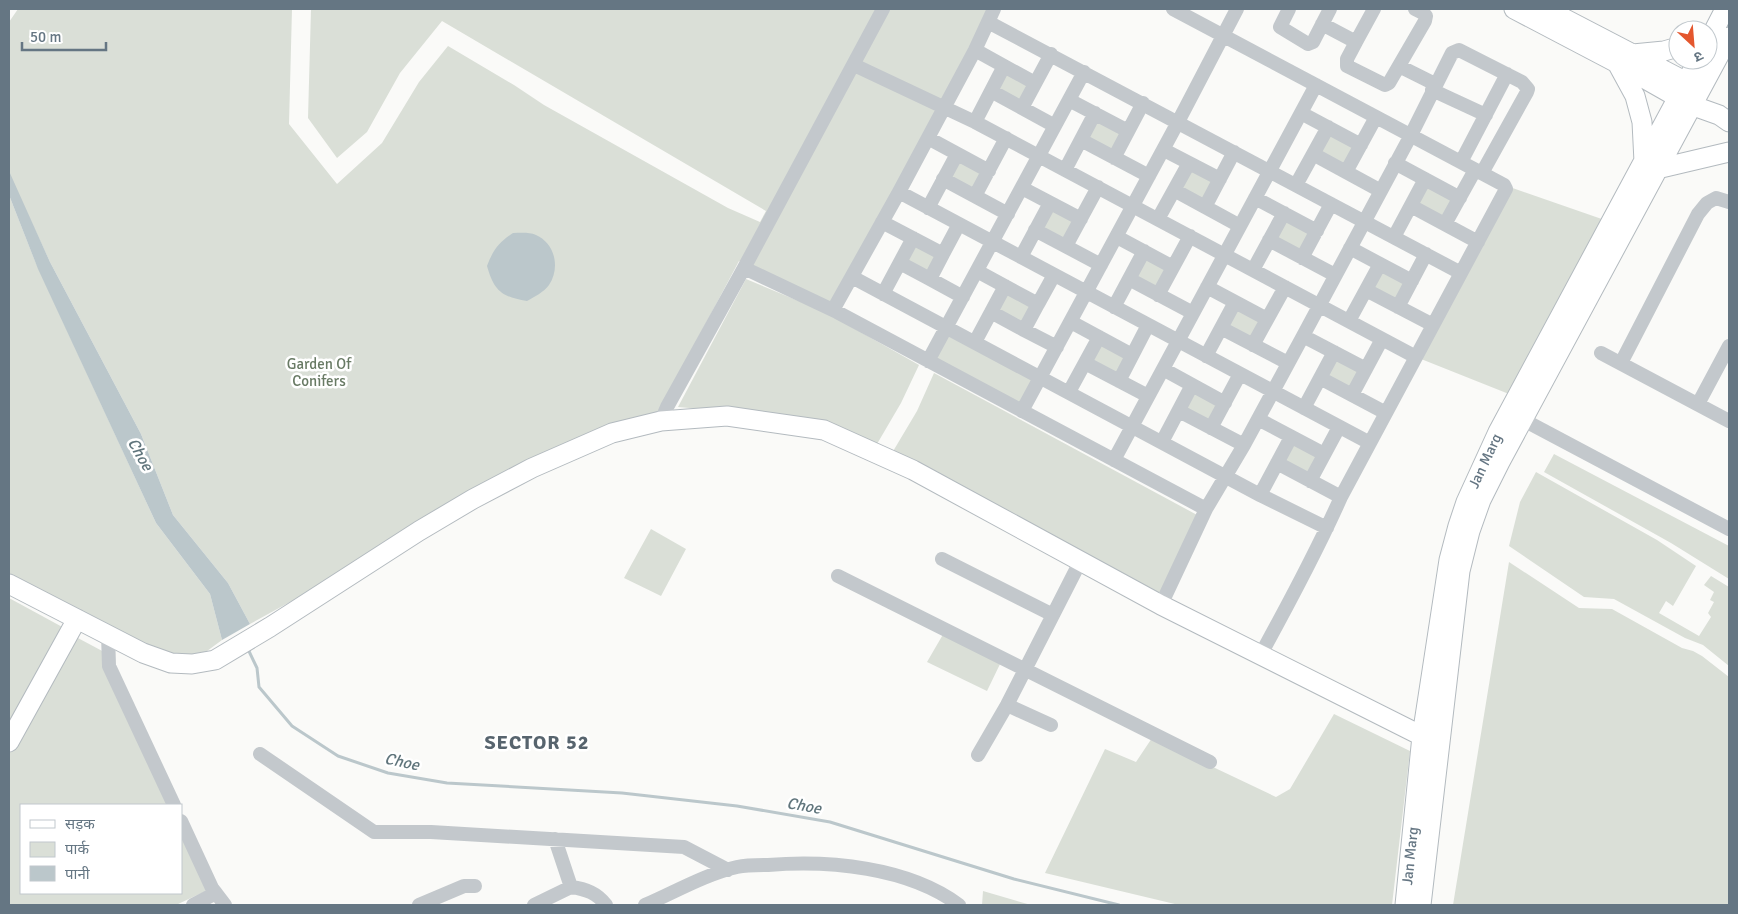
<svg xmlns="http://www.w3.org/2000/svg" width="1738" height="914" font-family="Signika,'Noto Sans Devanagari',sans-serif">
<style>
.green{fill:#dadfd7}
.water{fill:#bbc7cb}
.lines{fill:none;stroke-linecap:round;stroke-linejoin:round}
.stream{stroke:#bbc7cb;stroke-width:3}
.secondary-casing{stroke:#b3babf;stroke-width:21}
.street{stroke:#c3c8cc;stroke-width:14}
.secondary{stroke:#fff;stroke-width:19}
.labels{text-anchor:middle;stroke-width:5;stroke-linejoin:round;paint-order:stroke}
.park-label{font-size:15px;fill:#687a64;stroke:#fff}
.street-label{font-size:15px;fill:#657683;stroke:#fff}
.water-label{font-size:16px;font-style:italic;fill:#60757c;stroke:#fff}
.district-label{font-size:20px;font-weight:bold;letter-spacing:1px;fill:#57646e;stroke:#fff}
</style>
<rect width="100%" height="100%" fill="#fafaf8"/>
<path class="green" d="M 18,9 L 292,9 L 289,124 L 337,184 L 382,143 L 419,82 L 448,46 L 514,85 L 544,105 L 728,208 L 760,222 L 766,211 L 442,21 L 400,73 L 367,132 L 337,158 L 308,118 L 311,9 L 992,9 L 831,309 L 739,261 L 654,421 L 590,437 L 250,624 L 228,583 L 173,515 L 141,434 L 50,262 L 10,176 L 9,171 L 9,22 Z
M 1006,71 L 1031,84 L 1021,103 L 995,90 Z
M 1097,118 L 1124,133 L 1113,153 L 1086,139 Z
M 1330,132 L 1356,146 L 1345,167 L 1318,152 Z
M 959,159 L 984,172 L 973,192 L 949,178 Z
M 1191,169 L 1215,181 L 1203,202 L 1179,189 Z
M 1427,184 L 1455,200 L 1444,219 L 1416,205 Z
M 1504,185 L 1619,225 L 1524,400 L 1416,357 Z
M 9,195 L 35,261 L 156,523 L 210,594 L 222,640 L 203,654 L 174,657 L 145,645 L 9,576 Z
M 1052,209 L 1076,221 L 1064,241 L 1041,229 Z
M 1285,219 L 1312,232 L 1300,252 L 1274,239 Z
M 915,243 L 939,256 L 928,275 L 905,262 Z
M 1145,257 L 1168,269 L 1156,291 L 1133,277 Z
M 1382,269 L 1407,283 L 1396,300 L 1371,289 Z
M 746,279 L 825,312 L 919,365 L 901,403 L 877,444 L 817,419 L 678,407 Z
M 1006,292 L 1034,306 L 1023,325 L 997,310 Z
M 1237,307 L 1263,321 L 1251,340 L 1226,326 Z
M 947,327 L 1041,378 L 1022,411 L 928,361 Z
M 1101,342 L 1128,357 L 1117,376 L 1091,361 Z
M 1336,357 L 1361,370 L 1350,389 L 1325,376 Z
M 934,373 L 1199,516 L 1160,593 L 892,453 L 917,411 Z
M 1195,390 L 1220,404 L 1210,423 L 1185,409 Z
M 1293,443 L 1320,456 L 1308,475 L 1282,461 Z
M 1554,454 L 1729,546 L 1729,579 L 1671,543 L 1544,472 Z
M 1536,472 L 1657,540 L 1696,566 L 1673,606 L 1666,601 L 1659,613 L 1699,636 L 1711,617 L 1708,613 L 1714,602 L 1710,600 L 1714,592 L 1704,585 L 1711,576 L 1729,587 L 1729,666 L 1703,645 L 1685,638 L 1614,599 L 1584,597 L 1509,546 L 1520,502 Z
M 651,529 L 686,549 L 661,596 L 624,578 Z
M 1509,562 L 1579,608 L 1612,609 L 1682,648 L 1693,651 L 1702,656 L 1729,677 L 1729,905 L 1453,905 Z
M 9,598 L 66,629 L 9,735 Z
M 945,631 L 1001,662 L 987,691 L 927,662 Z
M 76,637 L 106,653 L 174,805 L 21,805 L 21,893 L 181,893 L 181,821 L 212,888 L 176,905 L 9,905 L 9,754 Z
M 1334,714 L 1410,751 L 1392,905 L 1179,905 L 1045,873 L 1105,749 L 1136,762 L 1152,738 L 1276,797 L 1290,789 Z
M 983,891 L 1031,905 L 982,905 Z"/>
<path class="water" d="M 9,171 L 50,262 L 141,434 L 173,515 L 228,583 L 250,624 L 222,640 L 210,594 L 156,523 L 38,269 L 9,195 Z
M 513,233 C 521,233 529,232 536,235 C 556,244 560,269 549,285 C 544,292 534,297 527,301 C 502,297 494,291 487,266 C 493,250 499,242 513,233 Z"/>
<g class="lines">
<path class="stream" d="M 247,647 L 257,668 L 259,687 L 292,726 L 338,756 L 388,773 L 447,783 L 622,793 L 737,806 L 830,822 L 1014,879 L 1119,905"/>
<defs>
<path id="secondary" d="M 1514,9 L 1617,63 L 1691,105 L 1719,115 L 1729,122
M 1546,9 L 1698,88
M 1708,42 L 1725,9
M 1633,54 L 1664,51 L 1678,47
M 1617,63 L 1635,96 L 1642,122 L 1644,162
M 1657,169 L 1729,152
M 9,584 L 143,653 L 171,663 L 192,664 L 215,660 L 270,627 L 419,531 L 473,499 L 532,468 L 612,433 L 661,421 L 727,416 L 824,430 L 913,470 L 1161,605 L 1422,736
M 9,742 L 77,619
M 1405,905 L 1422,736 L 1449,560 L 1458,526 L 1466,502 L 1498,432 L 1698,60
M 1421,905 L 1460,571 L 1470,531 L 1481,500 L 1500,462 L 1729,37"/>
</defs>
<use href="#secondary" class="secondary-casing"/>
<path class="street" d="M 1173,9 L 1504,185 L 1506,189 L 1341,497 C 1317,551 1289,603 1261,654
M 1289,9 L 1280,27 L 1308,44 L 1313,42 L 1330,9
M 988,22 L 1461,273
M 1322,24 L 1356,42 L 1374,9
M 1356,42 L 1347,59 L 1347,66 L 1385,85 L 1389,83 L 1425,21 L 1426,16 L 1423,13 L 1415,9
M 975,50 L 1035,83
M 854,65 L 975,122 L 1416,357
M 1399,66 L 1435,84
M 1432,90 L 1486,115
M 991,91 L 1055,126
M 1069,100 L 1128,131
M 1022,108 L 1051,54
M 1301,113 L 1361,145
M 975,122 L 1004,66
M 928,138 L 989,171
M 1081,140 L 1149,176
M 1164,150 L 1220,179
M 1313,154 L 1381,191
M 1114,158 L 1143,103
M 1461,162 L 1507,74
M 1395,163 L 1460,198
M 1065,170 L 1095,113
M 1346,172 L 1376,117
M 943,179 L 1008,214
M 1296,185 L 1328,127
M 1022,188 L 1081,219
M 1174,190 L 1240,226
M 899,192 L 1370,443
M 975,196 L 1006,138
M 1255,198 L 1317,231
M 1411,206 L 1478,242
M 1205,207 L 1234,152
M 928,208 L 957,154
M 1158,219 L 1189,163
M 882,222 L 943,254 L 930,279 L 963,297
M 1445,224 L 1475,170
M 1035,230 L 1101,265
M 1117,237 L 1173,267
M 1394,237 L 1425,179
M 1269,240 L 1335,275
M 1066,246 L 1098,187
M 1350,248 L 1412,281
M 943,254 L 959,224
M 1021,257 L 1050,203
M 1302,258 L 1331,204
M 900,263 L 930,279
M 744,268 L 837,312 L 1206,509
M 1253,270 L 1284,213
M 977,271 L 1038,304 L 1024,330 L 1057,347
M 852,277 L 1260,495 L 1327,528
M 1129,279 L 1193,313
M 1207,287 L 1267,319
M 1366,290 L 1433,325
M 883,294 L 913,238
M 1158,295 L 1190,236
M 1038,304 L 1054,275
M 1114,307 L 1144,251
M 1398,307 L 1426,254
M 833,310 L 899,192 L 975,50 L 994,9
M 991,312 L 1024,330
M 1349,321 L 1380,264
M 1071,322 L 1132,355
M 1221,328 L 1288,363
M 1303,336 L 1366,369
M 975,342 L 1005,286
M 1253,345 L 1285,287
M 1601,353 L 1729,421
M 1206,356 L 1235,302
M 928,361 L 1084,72
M 1085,363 L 1148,396
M 1621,363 L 1698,214 L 1707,203 L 1716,198 L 1729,202
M 1163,369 L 1225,403
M 1320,378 L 1386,413
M 1119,381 L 1148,325
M 1069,392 L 1099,337
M 1352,395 L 1382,339
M 1698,404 L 1729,346
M 1304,408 L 1334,352
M 1022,411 L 1178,122 L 1237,9
M 1179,411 L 1244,445
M 1516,416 L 1729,529
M 1258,419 L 1324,454
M 661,421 L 667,407 L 744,268 L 883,9
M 1211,428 L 1240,374
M 1162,442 L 1192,385
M 1114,460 L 1316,85
M 1277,463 L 1341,497
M 1310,481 L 1339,427
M 1260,495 L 1291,437
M 942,559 L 1053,615
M 838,576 L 1210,762
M 1161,605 L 1206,509 L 1244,445 L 1303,336 L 1411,135 L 1452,53 L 1459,50 L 1522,82 L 1528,89 L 1527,92 L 1482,173
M 108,634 L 109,666 L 174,805
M 1007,705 L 1051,725
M 260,754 L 374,832 L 431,832 L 684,847 L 728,870
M 978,755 L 1007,705 L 1081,560
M 181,821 L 212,888 L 225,905
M 555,839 L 571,887 C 586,889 597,893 606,905
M 193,905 L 216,893
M 419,905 L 464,886 L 475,886
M 534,905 L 571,887
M 645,905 C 675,892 706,874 737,867 C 747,865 758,865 768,865 C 829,860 908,867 959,905"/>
<use href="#secondary" class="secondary"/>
</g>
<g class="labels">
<g class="park-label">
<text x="319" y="369">Garden Of<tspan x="319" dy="17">Conifers</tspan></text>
</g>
<g class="street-label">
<text transform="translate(1485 461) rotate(-65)" y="5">Jan Marg</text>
<text transform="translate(1410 856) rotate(-84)" y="5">Jan Marg</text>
</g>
<g class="water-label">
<text transform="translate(141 454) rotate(60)" y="6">Choe</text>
<text transform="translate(402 761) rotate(12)" y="6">Choe</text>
<text transform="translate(804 805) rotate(10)" y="6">Choe</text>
</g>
<g class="district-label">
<text x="537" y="749">SECTOR 52</text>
</g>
</g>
<rect width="1738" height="914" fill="none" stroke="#657683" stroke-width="20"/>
<rect x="20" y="804" width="162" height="90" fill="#ffffff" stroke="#c1c8cd"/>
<rect x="30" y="820" width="25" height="8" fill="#ffffff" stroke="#c1c8cd"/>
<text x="65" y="829" font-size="15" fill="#657683">सड़क</text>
<rect x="30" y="842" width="25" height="15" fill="#dadfd7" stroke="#c1c8cd"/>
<text x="65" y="854" font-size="15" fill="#657683">पार्क</text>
<rect x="30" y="866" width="25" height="15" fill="#bbc7cb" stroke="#c1c8cd"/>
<text x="65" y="879" font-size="15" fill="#657683">पानी</text>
<g transform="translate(1693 45) rotate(154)"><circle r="24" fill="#ffffff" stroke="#c1c8cd"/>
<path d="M0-4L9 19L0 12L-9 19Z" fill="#e4572e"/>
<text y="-8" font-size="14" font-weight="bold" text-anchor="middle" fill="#657683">उ</text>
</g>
<path d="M22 42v8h84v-8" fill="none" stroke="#657683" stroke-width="2.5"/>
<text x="30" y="42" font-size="15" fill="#657683" stroke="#ffffff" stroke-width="4" paint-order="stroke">50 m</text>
</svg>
